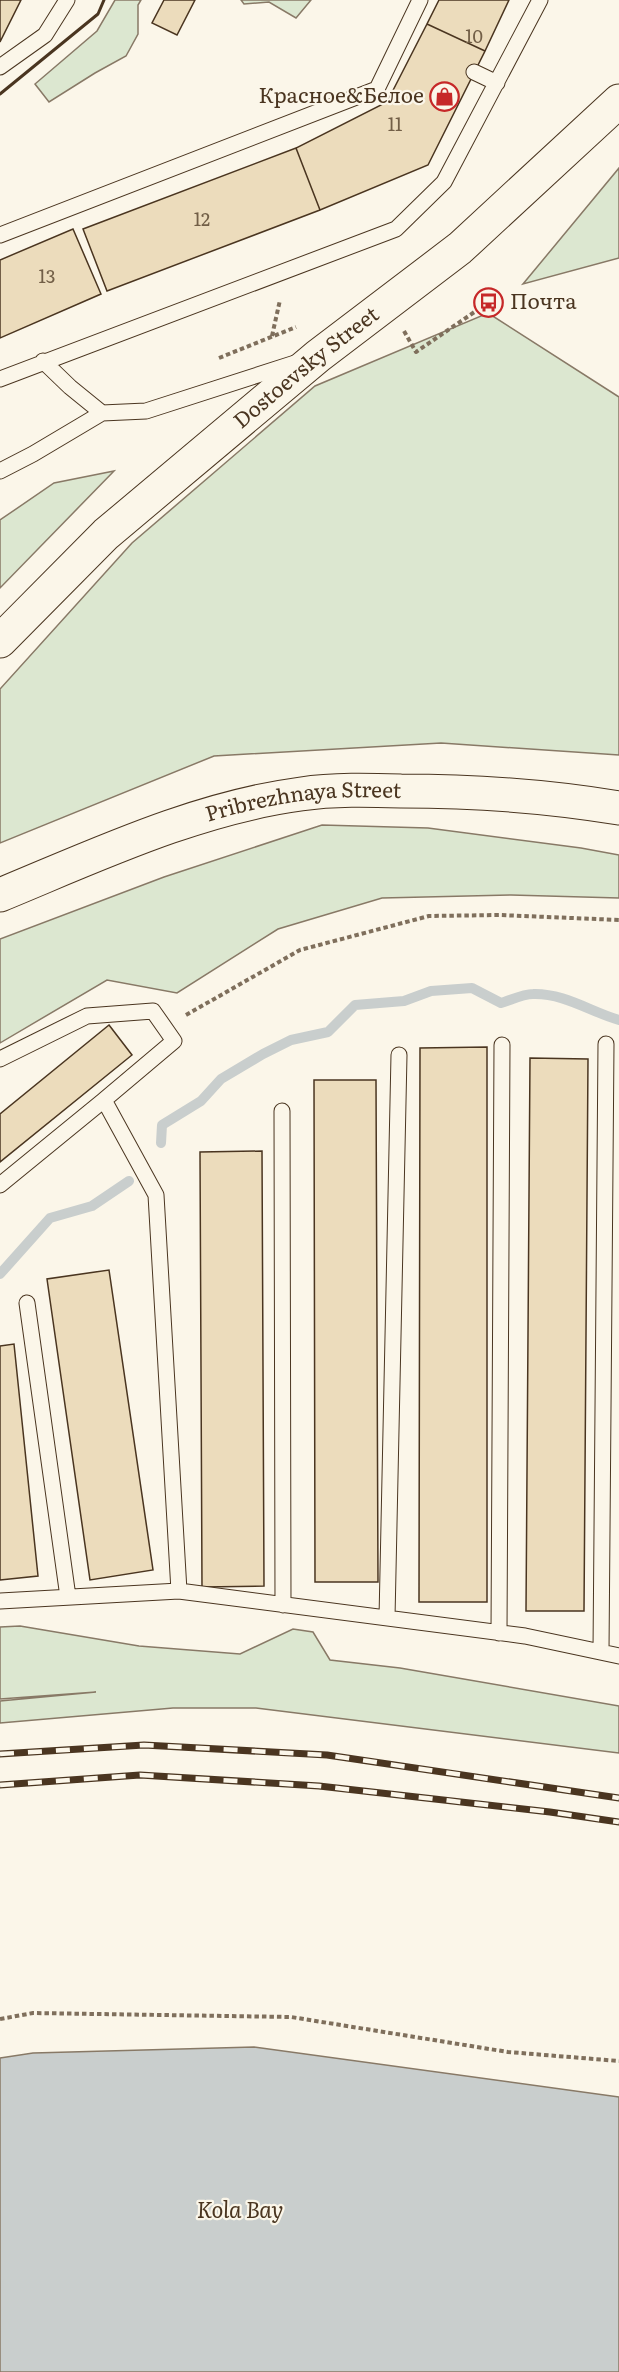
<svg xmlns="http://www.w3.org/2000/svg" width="619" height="2372" font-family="Literata,serif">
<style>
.green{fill:#dce7d0;stroke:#887966;stroke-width:1.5}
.water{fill:#c9cecd;stroke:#887966;stroke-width:1.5}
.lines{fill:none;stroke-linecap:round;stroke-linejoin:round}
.stream{stroke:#c9cecd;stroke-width:10}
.building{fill:#ecdcbc;stroke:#4a3520;stroke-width:1.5}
.lane-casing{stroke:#4a3520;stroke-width:17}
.secondary-casing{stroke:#4a3520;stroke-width:35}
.path{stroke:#7f6f5c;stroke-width:4;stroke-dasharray:4.5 3;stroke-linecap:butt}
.lane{stroke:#fbf6e9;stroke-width:15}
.secondary{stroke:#fbf6e9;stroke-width:33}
.rail-casing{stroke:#4a3520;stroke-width:7}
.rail{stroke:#fbf6e9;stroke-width:4.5;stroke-dasharray:14;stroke-linecap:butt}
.wall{stroke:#4a3520;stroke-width:3}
.labels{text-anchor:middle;stroke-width:4.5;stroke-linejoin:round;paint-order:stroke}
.number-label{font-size:18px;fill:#725f47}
.poi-label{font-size:21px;fill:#4a3520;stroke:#fbf6e9;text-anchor:end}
.street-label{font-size:21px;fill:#4a3520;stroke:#fbf6e9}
.water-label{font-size:22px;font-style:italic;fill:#4a3520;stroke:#fbf6e9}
</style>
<rect width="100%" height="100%" fill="#fbf6e9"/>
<path class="green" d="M 115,0 L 141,0 L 138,5 L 138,34 L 126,56 L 95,73 L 49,102 L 35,84 L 97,31 Z
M 241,0 L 311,0 L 296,18 L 269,2 L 244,4 Z
M 619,168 L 619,258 L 523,284 Z
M 488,313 L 619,397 L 619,755 L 441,743 L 214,756 L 0,843 L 0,689 L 132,543 L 315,386 Z
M 114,471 L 0,588 L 0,520 L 54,483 Z
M 322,825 L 428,828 L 581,848 L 619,855 L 619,898 L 511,895 L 382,898 L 278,929 L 177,993 L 107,980 L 0,1043 L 0,939 L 164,877 Z
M 20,1626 L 139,1646 L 240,1654 L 293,1629 L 313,1632 L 330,1660 L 400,1668 L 619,1706 L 619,1753 L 256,1708 L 173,1708 L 0,1723 L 0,1701 L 96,1692 L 0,1699 L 0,1627 Z"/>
<path class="water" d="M 254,2047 L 619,2097 L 619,2372 L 0,2372 L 0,2058 L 33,2053 Z"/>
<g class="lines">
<path class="stream" d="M 161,1143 L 162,1125 L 201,1101 L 221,1079 L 263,1054 L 291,1040 L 328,1032 L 355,1005 L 404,1001 L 431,991 L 472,988 L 501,1003 C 511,1000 523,994 533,994 C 564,993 591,1012 619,1020
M 0,1274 L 50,1218 L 92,1206 L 129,1181"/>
</g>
<path class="building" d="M 0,0 L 21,0 L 0,42 Z
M 164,0 L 195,0 L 177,35 L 152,23 Z
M 439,0 L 509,0 L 485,51 L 427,24 Z
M 427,24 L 485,51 L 428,165 L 320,210 L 296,148 L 387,102 Z
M 296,148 L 320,210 L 107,291 L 83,229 Z
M 73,229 L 101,294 L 0,338 L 0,260 Z
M 109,1025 L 132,1055 L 0,1162 L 0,1114 Z
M 487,1047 L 487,1602 L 419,1602 L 420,1048 Z
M 530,1058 L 588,1059 L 584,1611 L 526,1611 Z
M 314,1080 L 376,1080 L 378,1582 L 315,1582 Z
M 262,1151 L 264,1586 L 202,1587 L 200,1152 Z
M 109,1270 L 153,1570 L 90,1580 L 47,1279 Z
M 14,1344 L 38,1576 L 0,1580 L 0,1346 Z"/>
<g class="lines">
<defs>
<path id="lane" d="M 0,67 L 45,35 L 67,0
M 474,72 L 497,83
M 0,235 L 377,89 L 420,0
M 43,361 L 70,387 L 102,413 L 146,411 L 295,363
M 0,379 L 396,229 L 444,182 L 540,0
M 0,471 L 33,454 L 102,413
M 0,1059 L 87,1016 L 153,1011 L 174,1041 L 104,1100
M 282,1111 L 283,1605
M 0,1185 L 104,1100 L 156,1195 L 179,1591
M 27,1303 L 68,1597
M 0,1601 L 179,1591 L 525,1636 L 619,1656
M 387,1618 L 399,1055
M 499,1633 L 502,1045
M 601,1652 L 606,1044"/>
<g id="secondary">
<path id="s1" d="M 0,641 L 106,534 L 318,356 L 460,248 L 619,101"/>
<path id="s2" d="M 0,895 C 97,855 196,808 301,794 C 334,789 369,790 401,791 C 474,791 547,796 619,808"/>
</g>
</defs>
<use href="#lane" class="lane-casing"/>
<use href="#secondary" class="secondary-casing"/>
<path class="path" d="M 404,331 L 416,352 L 489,302
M 272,336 L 280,300
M 219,358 L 296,327
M 186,1015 L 300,950 L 429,916 L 499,915 L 619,920
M 0,2019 L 33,2013 L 291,2017 L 508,2052 L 619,2061"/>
<use href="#lane" class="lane"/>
<use href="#secondary" class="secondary"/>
<defs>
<path id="rail" d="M 0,1754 L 144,1745 L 327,1755 L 619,1798
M 0,1785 L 140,1775 L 319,1786 L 550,1812 L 619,1822"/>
</defs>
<use href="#rail" class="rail-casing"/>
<use href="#rail" class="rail"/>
<path class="wall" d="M 0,94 L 98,14 L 104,0"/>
</g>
<defs>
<symbol id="shop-ring" viewBox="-11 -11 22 22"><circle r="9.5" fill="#fbf6e9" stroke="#c62828" stroke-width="1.5"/><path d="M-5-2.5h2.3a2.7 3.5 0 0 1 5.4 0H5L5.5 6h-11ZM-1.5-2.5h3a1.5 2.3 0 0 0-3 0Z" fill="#c62828"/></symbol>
<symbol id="bus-ring" viewBox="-11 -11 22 22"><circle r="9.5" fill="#fbf6e9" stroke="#c62828" stroke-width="1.5"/><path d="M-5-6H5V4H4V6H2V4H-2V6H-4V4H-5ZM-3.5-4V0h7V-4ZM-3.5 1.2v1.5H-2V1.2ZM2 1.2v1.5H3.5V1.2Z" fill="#c62828"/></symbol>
</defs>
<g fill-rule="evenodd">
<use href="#shop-ring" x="428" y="80" width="33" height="33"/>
<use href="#bus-ring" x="472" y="286" width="33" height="33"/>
</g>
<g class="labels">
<g class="number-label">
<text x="474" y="43">10</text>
<text x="395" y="131">11</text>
<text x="202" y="226">12</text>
<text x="47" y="283">13</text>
</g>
<g class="poi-label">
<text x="424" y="103">Красное&amp;Белое</text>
<text x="510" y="309" text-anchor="start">Почта</text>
</g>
<g class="street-label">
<text dy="7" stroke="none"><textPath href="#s1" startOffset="411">Dostoevsky Street</textPath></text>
<text dy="7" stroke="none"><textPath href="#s2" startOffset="320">Pribrezhnaya Street</textPath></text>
</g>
<g class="water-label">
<text x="240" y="2218">Kola Bay</text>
</g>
</g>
</svg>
